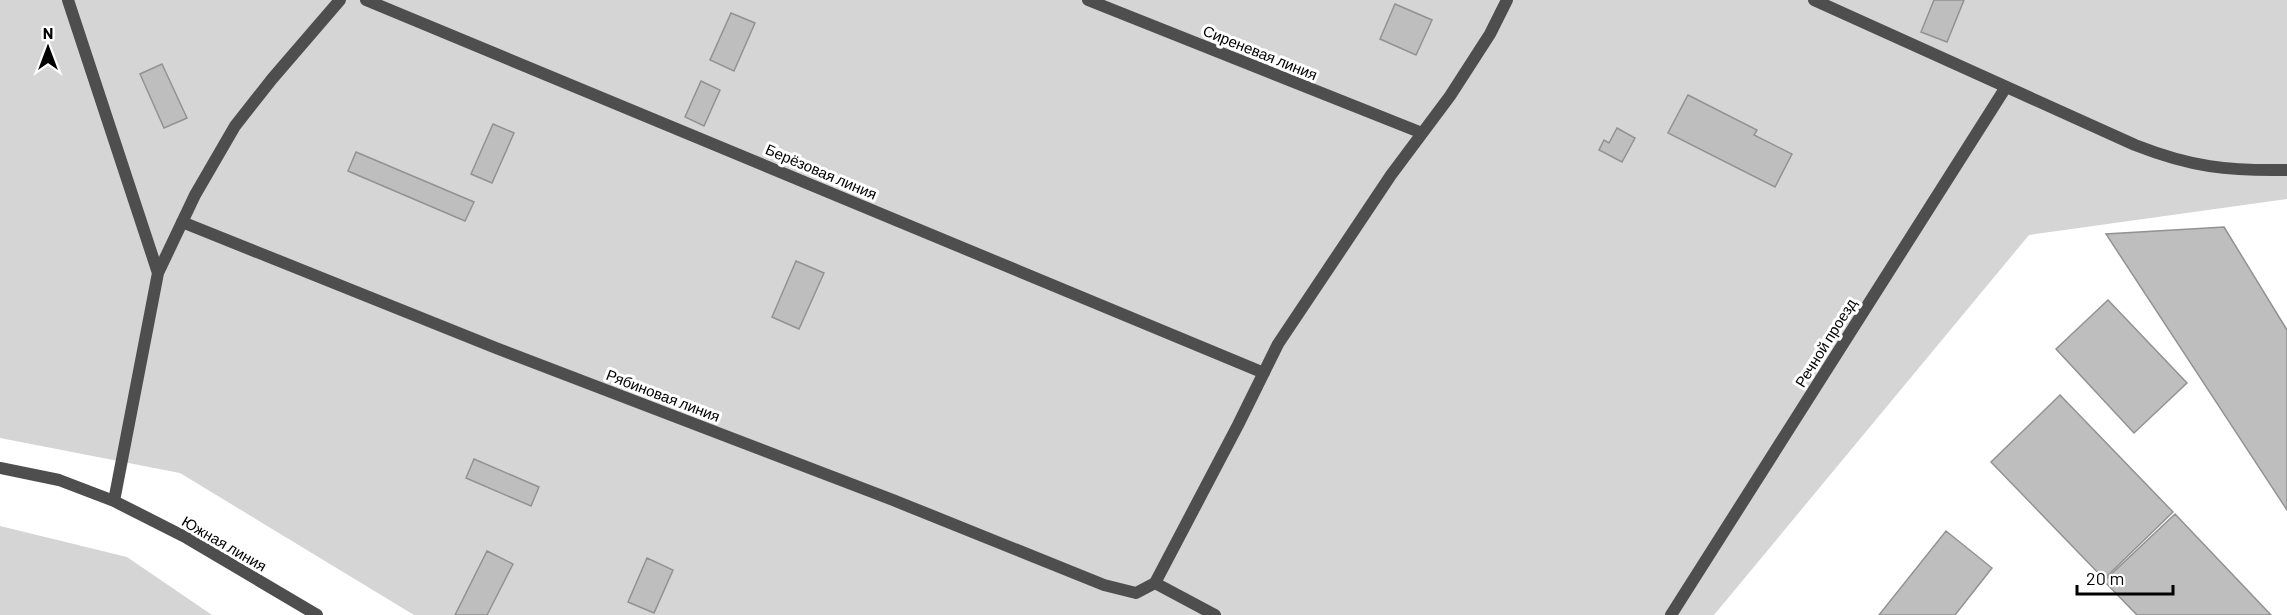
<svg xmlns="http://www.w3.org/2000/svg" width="2287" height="615" font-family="Barlow,sans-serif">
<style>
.green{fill:#d5d5d5}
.building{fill:#bebebe;stroke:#929292;stroke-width:1.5}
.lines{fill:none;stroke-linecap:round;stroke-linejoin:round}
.service{stroke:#4e4e4e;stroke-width:12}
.minor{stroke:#4e4e4e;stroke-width:12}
.labels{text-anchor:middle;stroke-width:6;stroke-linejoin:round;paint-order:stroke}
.street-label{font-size:15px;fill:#000;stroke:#fff}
</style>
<rect width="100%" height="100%" fill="#fff"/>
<path class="green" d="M 0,0 L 2287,0 L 2287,199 L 2029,235 L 1714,615 L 414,615 L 180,473 L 0,438 Z
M 0,526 L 127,557 L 212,615 L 0,615 Z"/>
<path class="building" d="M 1934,0 L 1964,0 L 1947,42 L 1921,32 Z
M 1395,4 L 1432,20 L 1416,55 L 1380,39 Z
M 731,13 L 755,23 L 734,71 L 710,60 Z
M 162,64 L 187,118 L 164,128 L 140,74 Z
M 701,81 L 720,90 L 704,126 L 685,117 Z
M 1688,95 L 1757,130 L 1754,135 L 1792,154 L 1775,187 L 1668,133 Z
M 493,124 L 514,133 L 492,183 L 471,174 Z
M 1617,128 L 1635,138 L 1622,162 L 1599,150 L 1604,140 L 1609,143 Z
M 356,152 L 474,202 L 465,221 L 348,171 Z
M 2224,227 L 2287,330 L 2287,510 L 2106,234 Z
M 796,261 L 824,273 L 799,329 L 772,317 Z
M 2108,300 L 2187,383 L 2134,433 L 2056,349 Z
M 2060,395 L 2173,512 L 2104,579 L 1991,462 Z
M 474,459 L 539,487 L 531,506 L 466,478 Z
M 2175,514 L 2271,615 L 2137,615 L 2104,581 Z
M 1946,531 L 1992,568 L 1955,615 L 1879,615 Z
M 487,551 L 513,564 L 487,615 L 455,615 Z
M 647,558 L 673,570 L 654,613 L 628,602 Z"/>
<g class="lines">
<path class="service" d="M 1155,583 L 1215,615"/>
<path class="minor" d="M 68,0 L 158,273
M 366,0 L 1264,373
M 1088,0 L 1422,133
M 1814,0 L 2135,145 C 2191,167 2227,171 2287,170
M 182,222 L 496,348 L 893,500 L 1104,585 L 1136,593 L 1155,583 L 1238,425 L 1278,344 L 1391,175 L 1450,96 L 1490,34 L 1507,0
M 0,468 L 59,480 L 114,501 L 187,538 L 317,615
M 114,501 L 158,273 L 195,195 L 235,126 L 272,79 L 340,0
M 1671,615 L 2006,87"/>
</g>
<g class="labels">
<g class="street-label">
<text transform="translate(1260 53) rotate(22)" y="5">Сиреневая линия</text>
<text transform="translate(821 172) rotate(23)" y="5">Берёзовая линия</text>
<text transform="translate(1826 343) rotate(-58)" y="5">Речной проезд</text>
<text transform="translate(663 396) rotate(21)" y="5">Рябиновая линия</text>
<text transform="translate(224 544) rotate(30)" y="5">Южная линия</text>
</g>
</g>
<g transform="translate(48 48)" stroke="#ffffff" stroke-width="4.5" paint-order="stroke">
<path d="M0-4.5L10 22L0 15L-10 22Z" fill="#000000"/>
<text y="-9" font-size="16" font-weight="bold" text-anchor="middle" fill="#000000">N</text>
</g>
<path d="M2077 585v9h96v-9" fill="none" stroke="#000000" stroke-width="3"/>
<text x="2086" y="585" font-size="18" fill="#000000" stroke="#ffffff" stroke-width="4.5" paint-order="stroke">20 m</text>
</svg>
